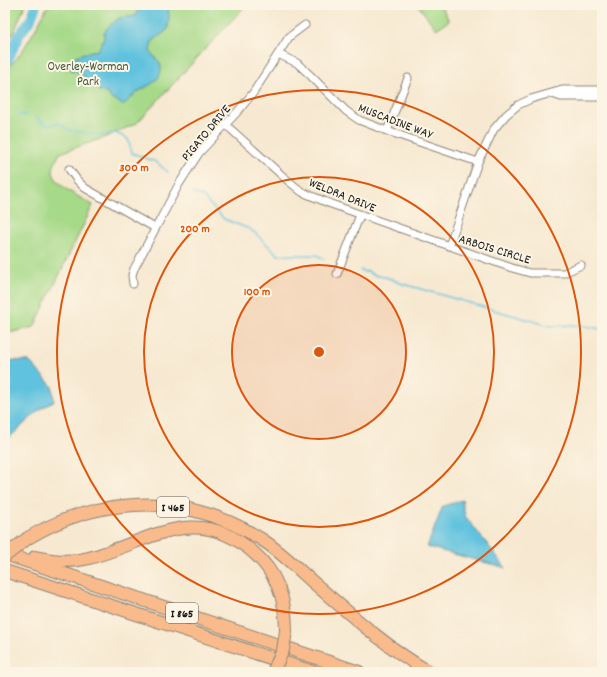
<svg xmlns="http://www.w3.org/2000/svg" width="607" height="677" font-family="Dekko,sans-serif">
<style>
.green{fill:#a6d988;stroke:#617a52}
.water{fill:#60c2de;stroke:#3e6f7d}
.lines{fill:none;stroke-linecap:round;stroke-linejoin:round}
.stream{stroke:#60c2de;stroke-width:1.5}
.river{stroke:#60c2de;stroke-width:10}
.minor-casing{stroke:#8a8276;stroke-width:9}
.motorway-casing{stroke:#8a8276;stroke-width:14}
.minor{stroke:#fff;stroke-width:7}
.motorway{stroke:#fabb8c;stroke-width:12}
.motorway-bridge-casing{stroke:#8a8276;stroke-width:14;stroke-linecap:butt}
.motorway-bridge{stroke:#fabb8c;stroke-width:12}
.ring{fill:none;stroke:#de560d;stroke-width:2}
.labels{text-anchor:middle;stroke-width:4;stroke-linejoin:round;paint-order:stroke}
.shield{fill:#fcf5e5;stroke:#5f5d58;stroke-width:1}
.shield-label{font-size:12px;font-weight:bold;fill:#1c1c1c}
.park-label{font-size:13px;fill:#45553c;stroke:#fcf5e5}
.street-label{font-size:13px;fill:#1c1c1c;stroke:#fcf5e5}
.centre{fill:#de560d;stroke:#fcf5e5;stroke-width:2}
.ring-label{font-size:12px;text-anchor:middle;font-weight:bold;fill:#de560d;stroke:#fcf5e5;stroke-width:4;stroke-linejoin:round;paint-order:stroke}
</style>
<rect width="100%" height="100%" fill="#fcf5e5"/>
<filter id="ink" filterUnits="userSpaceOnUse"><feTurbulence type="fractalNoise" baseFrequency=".025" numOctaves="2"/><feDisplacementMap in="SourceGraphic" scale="8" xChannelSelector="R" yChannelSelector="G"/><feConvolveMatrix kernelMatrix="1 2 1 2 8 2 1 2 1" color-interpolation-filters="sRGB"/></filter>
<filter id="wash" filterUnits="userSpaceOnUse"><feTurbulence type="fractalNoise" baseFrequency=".012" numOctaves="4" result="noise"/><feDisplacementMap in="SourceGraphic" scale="16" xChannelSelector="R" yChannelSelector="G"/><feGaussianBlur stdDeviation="0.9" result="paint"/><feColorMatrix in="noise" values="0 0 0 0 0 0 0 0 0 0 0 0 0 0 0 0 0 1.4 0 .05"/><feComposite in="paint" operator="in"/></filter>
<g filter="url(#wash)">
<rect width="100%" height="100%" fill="#f7e9d1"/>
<path class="green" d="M 5,5 L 25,5 L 14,32 L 5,47 Z
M 48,5 L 246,5 L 137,123 L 106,137 L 60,153 C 57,159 53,165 53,171 C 54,186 82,198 93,205 L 34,327 L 5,334 L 5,71 C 23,55 37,26 48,5 Z
M 418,5 L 441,5 L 449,21 L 436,29 Z"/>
<path class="water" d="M 137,5 L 168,5 L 169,18 L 168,29 L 152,42 L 150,50 C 152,58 161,59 161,68 C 162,83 142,87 134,95 C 130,98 127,103 122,105 L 116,100 L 112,100 L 108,94 L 98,90 L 98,88 L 85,82 L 86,78 L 84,75 L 78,73 L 78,71 L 71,70 L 69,62 L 73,59 L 75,56 C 83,54 89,51 98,50 L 104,38 L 104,33 L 108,27 L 119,18 L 135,16 L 138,11 Z
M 5,360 L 29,361 L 52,386 L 54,401 L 39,410 L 9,438 L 5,439 Z
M 462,500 L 465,516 L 506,568 L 427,547 L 443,506 Z"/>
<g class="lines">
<path class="stream" d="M 18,116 L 23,114 L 26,115
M 35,117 C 46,125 47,127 60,123 L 68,130 L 100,135 L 116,133 L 128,139 L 132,153 L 156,162 L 168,172
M 194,194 L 202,196 L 224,219 L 247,228 L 254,232 L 278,255 L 317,255 L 324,259
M 360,270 L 365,272 L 368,271 C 373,277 378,275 385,277 C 390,278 396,281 400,283 L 550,326 C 567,325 583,324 600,329"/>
<path class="river" d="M 5,63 L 8,60 L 19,35 L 31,19 L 36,5"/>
</g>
</g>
<g filter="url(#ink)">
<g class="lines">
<defs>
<path id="minor" d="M 278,54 L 297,63 L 310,75 L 346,111 L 359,120 L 387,131 L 478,162
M 552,94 L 561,97 L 602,97
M 225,124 L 286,179 L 302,192 L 331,204 L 512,268 L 530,273 L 564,273 L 581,265
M 387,131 L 408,78
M 69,169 L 77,180 L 85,188 L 155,228
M 449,246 L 478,162 L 494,129 L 506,115 L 518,105 L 531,99 L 562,90 L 602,90
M 337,274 L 360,215
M 133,284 L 132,275 L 134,269 L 179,184 L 199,153 L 239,110 L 253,93 L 289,37 L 305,25"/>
<path id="motorway" d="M 28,538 C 61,518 96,507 134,505 C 178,502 223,515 261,539 C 280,551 297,568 314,583 C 351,615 386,647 429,672
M 5,554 L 359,672
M 35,557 C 53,561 71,563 89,558 C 149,542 196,501 254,553 C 277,573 286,601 286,631
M 5,571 L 313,672"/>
</defs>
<use href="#minor" class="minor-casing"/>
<use href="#motorway" class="motorway-casing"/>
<use href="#minor" class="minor"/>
<use href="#motorway" class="motorway"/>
<defs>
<path id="motorway-bridge" d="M 5,556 L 28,538
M 273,672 L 283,650 L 286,631"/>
</defs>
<use href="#motorway-bridge" class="motorway-bridge-casing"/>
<use href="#motorway-bridge" class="motorway-bridge"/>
</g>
</g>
<circle cx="319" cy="352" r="87" fill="#de560d" fill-opacity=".12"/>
<g class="ring">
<circle cx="319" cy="352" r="87"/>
<circle cx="319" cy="352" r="175"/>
<circle cx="319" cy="352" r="262"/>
</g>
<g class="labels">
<g class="shield">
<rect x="157" y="497" width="32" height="20" rx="3"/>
<rect x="166" y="603" width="32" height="20" rx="3"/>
</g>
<g class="shield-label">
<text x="173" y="511">I 465</text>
<text x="182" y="617">I 865</text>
</g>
<g class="park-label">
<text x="88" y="70">Overley-Worman<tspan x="88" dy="15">Park</tspan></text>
</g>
<g class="street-label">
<text transform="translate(396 120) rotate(21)" y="5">MUSCADINE WAY</text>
<text transform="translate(205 132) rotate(-50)" y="5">PIGATO DRIVE</text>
<text transform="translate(343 194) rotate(22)" y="5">WELDRA DRIVE</text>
<text transform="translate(495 248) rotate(17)" y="5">ARBOIS CIRCLE</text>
</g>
</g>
<circle cx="319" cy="352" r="6" class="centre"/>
<g class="ring-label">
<text x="134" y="171">300 m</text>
<text x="195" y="232">200 m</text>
<text x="257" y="295">100 m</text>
</g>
<rect width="607" height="677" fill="none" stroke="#fcf5e5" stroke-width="20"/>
</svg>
